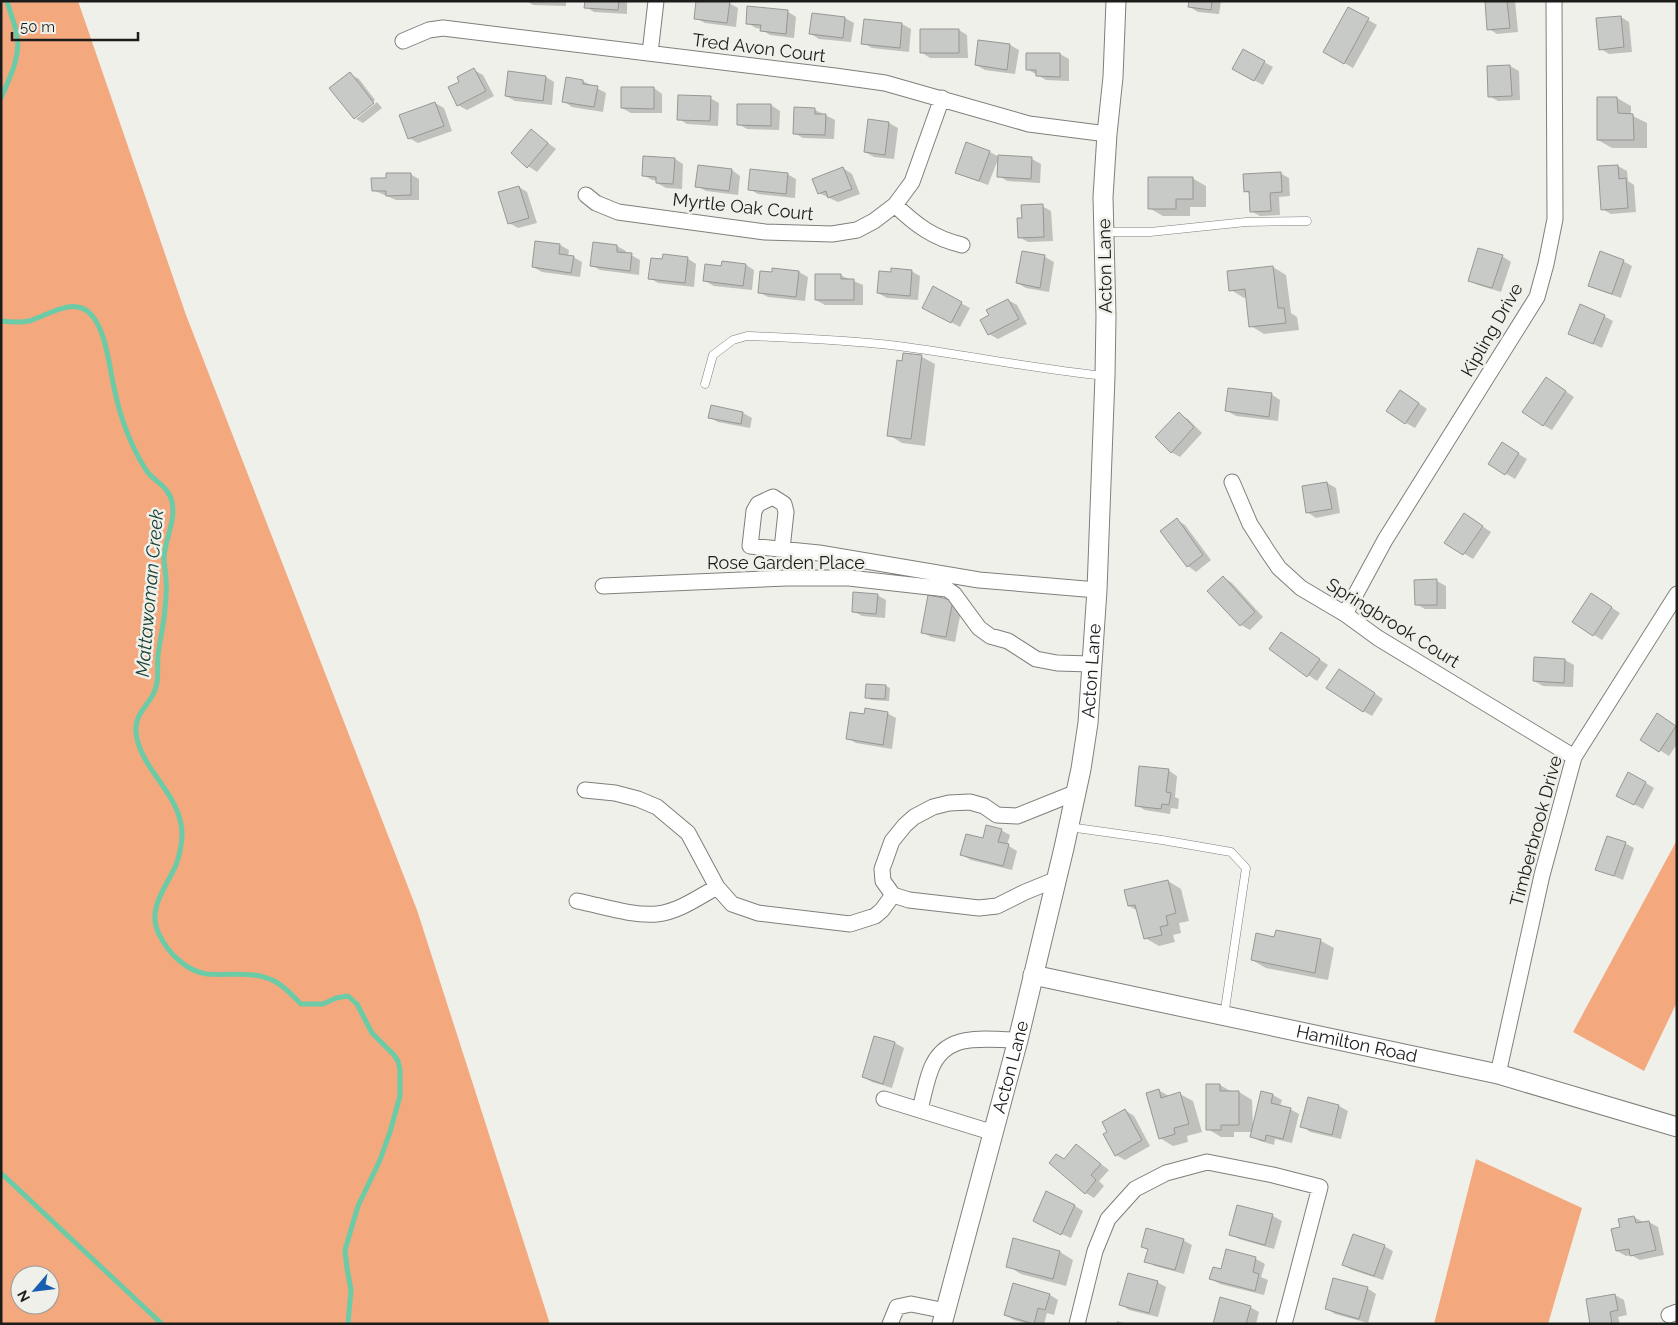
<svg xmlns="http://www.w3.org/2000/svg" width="1678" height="1325" font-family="Raleway,sans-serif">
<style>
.forest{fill:#f3a87e;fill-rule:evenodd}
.shadow{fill:#0003}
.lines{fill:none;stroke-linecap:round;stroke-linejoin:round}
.stream{stroke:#6ccba7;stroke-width:5}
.building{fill:#c7cac6;stroke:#959894}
.service-casing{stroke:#7f7f7b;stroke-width:9}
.minor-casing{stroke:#7f7f7b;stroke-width:17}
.tertiary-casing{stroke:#7f7f7b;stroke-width:21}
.service{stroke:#fff;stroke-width:8}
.minor{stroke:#fff;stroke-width:15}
.tertiary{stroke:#fff;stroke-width:19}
.labels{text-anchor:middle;stroke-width:5;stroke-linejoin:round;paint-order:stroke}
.street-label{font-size:18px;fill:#1c1c1a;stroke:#f0f0eb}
.water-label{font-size:19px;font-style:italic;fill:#194234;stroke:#f0f0eb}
</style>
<rect width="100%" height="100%" fill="#f0f0eb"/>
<path class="forest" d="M 1,1 L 78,1 L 186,315 L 417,910 L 550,1324 L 1,1324 ZM 20,1275 L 50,1275 L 50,1305 L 20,1305 Z
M 1677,840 L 1677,1002 L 1644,1071 L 1573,1032 Z
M 1476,1159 L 1582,1208 L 1548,1324 L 1434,1324 Z"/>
<path class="shadow" d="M 527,1 L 566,1 L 566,6 L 533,5 Z
M 586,1 L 627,1 L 627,14 L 594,12 L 586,7 Z
M 1190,1 L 1221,1 L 1219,14 L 1198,12 L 1190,7 Z
M 1486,1 L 1515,1 L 1518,32 L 1497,34 L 1489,29 Z
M 729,3 L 738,8 L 736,27 L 705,23 L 696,18 Z
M 1348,8 L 1377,25 L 1353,68 L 1325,52 Z
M 787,11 L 796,17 L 794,38 L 770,35 L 762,30 L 762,29 L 756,28 L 747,23 Z
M 1621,17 L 1629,22 L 1632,52 L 1609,54 L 1601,49 Z
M 845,18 L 854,23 L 851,42 L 819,39 L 811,34 Z
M 865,20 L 902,24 L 911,29 L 909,52 L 872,48 L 863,43 Z
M 959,30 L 967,35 L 968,58 L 930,58 L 921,52 Z
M 1010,45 L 1019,50 L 1015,74 L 985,70 L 976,65 Z
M 1243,50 L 1273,67 L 1263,85 L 1233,69 Z
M 1028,54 L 1060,54 L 1069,59 L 1069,81 L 1046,80 L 1027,69 Z
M 1510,66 L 1519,71 L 1520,100 L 1498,101 L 1489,96 L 1488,67 Z
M 474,70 L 483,75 L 494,96 L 467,110 L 458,105 L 461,82 Z
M 350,74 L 359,79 L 375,100 L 356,116 L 356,118 Z
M 546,77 L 554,82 L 552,105 L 515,101 L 506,96 Z
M 583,81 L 606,93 L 603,112 L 572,107 L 563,101 Z
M 654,88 L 662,94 L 662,113 L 631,113 L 622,108 Z
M 710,98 L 719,103 L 718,126 L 687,124 L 679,119 Z
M 1598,98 L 1617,98 L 1631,106 L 1631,115 L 1647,123 L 1647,148 L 1612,148 L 1598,140 Z
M 377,102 L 382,108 L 363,123 L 356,119 Z
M 435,103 L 444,108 L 452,131 L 418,143 L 409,138 Z
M 771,105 L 780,111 L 779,130 L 747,129 L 738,124 Z
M 815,110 L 835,120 L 834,139 L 803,138 L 794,133 Z
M 869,120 L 889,123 L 898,128 L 894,159 L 874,157 L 865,152 Z
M 531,130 L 556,149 L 537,172 L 528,166 Z
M 967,144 L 990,152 L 999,157 L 988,185 L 966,177 L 957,172 Z
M 1000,157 L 1032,159 L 1041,164 L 1040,183 L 1007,181 L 999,176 Z
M 675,159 L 683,164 L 682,189 L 666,188 L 657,183 L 657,181 L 652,180 L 643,175 Z
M 1618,166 L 1627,171 L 1628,181 L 1634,185 L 1636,212 L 1611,214 L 1602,209 Z
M 843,168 L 852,174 L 860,194 L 838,202 L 819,193 Z
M 732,170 L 740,176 L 738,195 L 706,191 L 697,186 Z
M 1280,173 L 1289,178 L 1290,196 L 1279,197 L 1280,215 L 1260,216 L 1251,211 L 1250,194 L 1245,191 Z
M 410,174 L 419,179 L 419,200 L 396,200 L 373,190 L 387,180 Z
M 787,174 L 796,179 L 795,198 L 758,194 L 749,189 Z
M 1192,178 L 1206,186 L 1206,207 L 1190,207 L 1190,216 L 1163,216 L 1149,208 Z
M 519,187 L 527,192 L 537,223 L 518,228 L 509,223 Z
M 1042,206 L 1051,211 L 1053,241 L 1028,242 L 1019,237 L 1023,219 Z
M 536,242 L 560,245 L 569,250 L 568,256 L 573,257 L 582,262 L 580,277 L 542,272 L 533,267 Z
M 617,246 L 626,251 L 625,254 L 631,255 L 640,260 L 639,275 L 600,270 L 591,265 Z
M 1023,253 L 1045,257 L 1054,262 L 1049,292 L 1026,288 L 1017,283 Z
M 1502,256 L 1511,262 L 1501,292 L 1478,285 L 1469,280 Z
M 687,258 L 696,264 L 694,287 L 658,283 L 650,278 Z
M 1623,261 L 1632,266 L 1621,298 L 1598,290 L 1590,285 Z
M 746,265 L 754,270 L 752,290 L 714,286 L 705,281 L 723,268 Z
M 1273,267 L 1286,275 L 1291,313 L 1297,317 L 1299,330 L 1264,334 L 1251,326 L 1247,297 L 1244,298 L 1231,290 Z
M 911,271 L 920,276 L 918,300 L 887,298 L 878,293 L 892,273 Z
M 799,272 L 808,277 L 805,301 L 768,297 L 759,292 Z
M 840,275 L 863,285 L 863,305 L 825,305 L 816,300 Z
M 933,288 L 970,308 L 960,327 L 923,307 Z
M 1008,300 L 1017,305 L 1027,324 L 998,339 L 989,334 L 991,316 Z
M 1604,316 L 1613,321 L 1602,348 L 1569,333 Z
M 904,354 L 922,357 L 935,364 L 925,446 L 902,443 L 889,435 Z
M 1555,384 L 1574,397 L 1552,430 L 1543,425 Z
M 1271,394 L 1280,400 L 1278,421 L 1236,416 L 1227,411 Z
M 1410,397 L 1427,409 L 1415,428 L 1406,423 Z
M 743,413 L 752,418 L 750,428 L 718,422 L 709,417 Z
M 1179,414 L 1188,419 L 1202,433 L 1180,457 L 1171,452 Z
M 1502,444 L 1527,459 L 1515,479 L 1490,464 Z
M 1327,483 L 1336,488 L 1340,513 L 1316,518 L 1307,512 Z
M 1177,520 L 1185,525 L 1211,560 L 1196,572 L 1188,566 Z
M 1473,520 L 1491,532 L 1473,559 L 1446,543 Z
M 1223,577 L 1232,583 L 1263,617 L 1250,630 L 1241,625 Z
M 1415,581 L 1437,581 L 1446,586 L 1446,609 L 1425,609 L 1416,604 Z
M 877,595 L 886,600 L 885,618 L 862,616 L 853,611 Z
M 929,596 L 962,606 L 955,642 L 931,637 L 922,632 Z
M 1600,600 L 1620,613 L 1602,640 L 1574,622 Z
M 1281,633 L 1328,665 L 1317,681 L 1270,649 Z
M 1535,658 L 1565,660 L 1574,665 L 1573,687 L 1543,686 L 1534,681 Z
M 1348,676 L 1383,699 L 1372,716 L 1363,711 Z
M 886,686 L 890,688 L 889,701 L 871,700 L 867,697 Z
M 887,713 L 896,718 L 892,749 L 856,743 L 847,738 L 865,716 Z
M 1666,720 L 1677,727 L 1677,744 L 1669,756 L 1642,739 Z
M 1168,770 L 1177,776 L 1175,797 L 1179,799 L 1178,809 L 1171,808 L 1170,814 L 1145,810 L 1136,805 Z
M 1646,783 L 1654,788 L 1643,809 L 1626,800 Z
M 1001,830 L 1010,835 L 1007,845 L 1017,851 L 1012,870 L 971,860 L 962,855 Z
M 1625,843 L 1634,848 L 1623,880 L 1597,869 Z
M 1168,881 L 1181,889 L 1189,921 L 1179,923 L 1181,933 L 1173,935 L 1175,942 L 1159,946 L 1145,938 L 1138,911 L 1129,906 Z
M 1275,938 L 1321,941 L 1334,948 L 1328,980 L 1266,968 L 1252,960 Z
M 875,1037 L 895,1043 L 904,1048 L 892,1088 L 872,1082 L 863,1077 Z
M 1220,1085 L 1232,1092 L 1239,1092 L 1252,1100 L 1253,1127 L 1262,1093 L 1273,1095 L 1282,1100 L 1280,1106 L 1290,1109 L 1299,1114 L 1292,1143 L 1275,1139 L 1274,1145 L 1260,1141 L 1251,1136 L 1252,1132 L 1234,1132 L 1234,1137 L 1221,1137 L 1208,1129 Z
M 1158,1090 L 1169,1096 L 1180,1094 L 1193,1101 L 1202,1132 L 1187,1136 L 1188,1142 L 1173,1146 L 1160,1138 Z
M 1339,1106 L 1348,1111 L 1341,1139 L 1310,1132 L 1302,1126 Z
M 1125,1110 L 1134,1116 L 1150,1146 L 1125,1160 L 1116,1155 Z
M 1077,1146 L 1109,1170 L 1099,1181 L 1104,1186 L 1094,1198 L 1086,1193 Z
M 1075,1206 L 1083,1211 L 1071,1238 L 1043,1226 Z
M 1238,1206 L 1273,1216 L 1282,1221 L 1274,1249 L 1239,1239 L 1230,1234 Z
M 1634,1217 L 1643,1222 L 1649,1222 L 1658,1227 L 1664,1255 L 1640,1260 L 1631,1255 L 1626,1256 L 1617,1251 L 1621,1228 Z
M 1183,1240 L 1192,1245 L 1184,1274 L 1155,1266 L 1146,1261 L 1149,1250 L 1142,1247 Z
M 1384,1246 L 1393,1251 L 1383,1280 L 1352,1270 L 1344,1265 Z
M 1227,1251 L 1256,1259 L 1265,1264 L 1261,1277 L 1268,1280 L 1264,1295 L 1220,1284 L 1211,1279 L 1222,1271 Z
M 1060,1252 L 1073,1260 L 1066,1286 L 1021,1274 L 1008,1266 Z
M 1157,1282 L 1166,1287 L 1158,1317 L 1129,1310 L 1120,1304 Z
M 1367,1288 L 1376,1294 L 1368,1323 L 1335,1314 L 1326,1308 Z
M 1050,1295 L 1058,1300 L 1054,1315 L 1047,1313 L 1044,1324 L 1028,1324 L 1014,1320 L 1005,1315 Z
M 1615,1295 L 1624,1300 L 1627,1315 L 1618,1317 L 1620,1324 L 1592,1324 Z
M 1250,1307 L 1259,1312 L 1256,1324 L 1215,1324 Z
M 1117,1321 L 1127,1324 L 1116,1324 Z"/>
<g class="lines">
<path class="stream" d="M 1,98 C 9,79 21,57 17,36 C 15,24 10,12 7,1
M 1,321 C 10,322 20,323 29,321 C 43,317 63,304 78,307 C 106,312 109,369 115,392 C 121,420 131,446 146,470 C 154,482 168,485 172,502 C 176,521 165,539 164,557 C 164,565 166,573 166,580 C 167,589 166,599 165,608 C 164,624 160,639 158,655 C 157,665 159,677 156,687 C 152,704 134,712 136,732 C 139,769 181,793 182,833 C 182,844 180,854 176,865 C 167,886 146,909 159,934 C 168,953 186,971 207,974 C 231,976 254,970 276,982 C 285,987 294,997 301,1004 L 323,1004 L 336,998 L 348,996 L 357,1004 L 372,1033 L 394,1055 L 398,1061 L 400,1070 L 400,1096 L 390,1132 L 380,1160 L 358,1206 L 345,1250 L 347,1268 L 351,1290 L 348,1324
M 1,1173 L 162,1324"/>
</g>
<path class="building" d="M 585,1 L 619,1 L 618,10 L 584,8 Z
M 696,1 L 730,1 L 727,23 L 694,19 Z
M 1189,1 L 1212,1 L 1211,10 L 1188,7 Z
M 1485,1 L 1507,1 L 1510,28 L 1487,30 Z
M 747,6 L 788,10 L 786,34 L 760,31 L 761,25 L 746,24 Z
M 1348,7 L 1369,18 L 1344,64 L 1323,52 Z
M 812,13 L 845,17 L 843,38 L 809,34 Z
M 1621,16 L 1624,47 L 1599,50 L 1596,18 Z
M 864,19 L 902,23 L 900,48 L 861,44 Z
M 920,29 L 959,29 L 959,53 L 920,53 Z
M 978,40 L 1010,44 L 1007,70 L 975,65 Z
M 1243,49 L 1265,61 L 1254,81 L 1232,69 Z
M 1026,53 L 1060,53 L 1060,77 L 1036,76 L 1036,70 L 1026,70 Z
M 1510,65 L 1512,96 L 1488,97 L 1487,66 Z
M 474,68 L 486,91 L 457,106 L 448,87 L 459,82 L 457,77 Z
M 508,71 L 546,76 L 543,101 L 505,96 Z
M 350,72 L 374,103 L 354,119 L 329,88 Z
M 566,77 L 583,80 L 583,84 L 598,86 L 594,107 L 562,102 Z
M 621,87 L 654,87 L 654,109 L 621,108 Z
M 678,95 L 711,96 L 710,121 L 677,120 Z
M 1597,97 L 1617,97 L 1618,113 L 1633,114 L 1634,140 L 1597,140 Z
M 435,102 L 444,126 L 408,139 L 399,115 Z
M 737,104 L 771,104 L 771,126 L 737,125 Z
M 794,107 L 815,108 L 815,114 L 826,114 L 825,135 L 793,134 Z
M 868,119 L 889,122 L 885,155 L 864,152 Z
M 531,129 L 548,143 L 527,168 L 511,153 Z
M 966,142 L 990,151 L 979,181 L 955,173 Z
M 998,155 L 1032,157 L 1031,179 L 997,177 Z
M 643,156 L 675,158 L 673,184 L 656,183 L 656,177 L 642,176 Z
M 698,165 L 732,169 L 729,191 L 695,187 Z
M 1618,165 L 1619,179 L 1626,178 L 1628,208 L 1601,210 L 1598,166 Z
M 843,167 L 852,189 L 828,198 L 826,191 L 818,194 L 812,179 Z
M 750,169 L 788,173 L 786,194 L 748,190 Z
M 1281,172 L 1282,192 L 1270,193 L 1271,211 L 1250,212 L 1249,191 L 1244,192 L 1243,174 Z
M 386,173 L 411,173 L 411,195 L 386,196 L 386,191 L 372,191 L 371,178 L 386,178 Z
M 1148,177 L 1193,177 L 1193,199 L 1176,199 L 1176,209 L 1148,209 Z
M 519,186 L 529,218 L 508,224 L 498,192 Z
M 1043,204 L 1044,237 L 1018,238 L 1017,218 L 1022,218 L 1021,205 Z
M 535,241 L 560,244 L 559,254 L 574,256 L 571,273 L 532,267 Z
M 593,242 L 617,245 L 617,252 L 632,253 L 630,271 L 590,266 Z
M 1478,248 L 1503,255 L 1492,288 L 1468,281 Z
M 1022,251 L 1045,255 L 1040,288 L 1016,283 Z
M 1600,251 L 1624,260 L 1612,294 L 1588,286 Z
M 663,254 L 688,257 L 685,283 L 648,279 L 651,258 L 662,259 Z
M 722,261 L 746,264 L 743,286 L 703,281 L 705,264 L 721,266 Z
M 1273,266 L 1278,308 L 1284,308 L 1286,323 L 1249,327 L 1245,289 L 1229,291 L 1227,271 Z
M 772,268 L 799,271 L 796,297 L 758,293 L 760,271 L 772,272 Z
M 891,268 L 912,270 L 910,296 L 877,293 L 879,271 L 891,272 Z
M 815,274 L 841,274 L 841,279 L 854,279 L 854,300 L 815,300 Z
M 933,286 L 962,302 L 951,323 L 922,308 Z
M 1008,299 L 1019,319 L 988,335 L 980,320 L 989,315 L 986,310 Z
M 1580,304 L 1605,315 L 1593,344 L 1568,334 Z
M 903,353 L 922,355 L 911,439 L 887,436 L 897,360 L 902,361 Z
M 1546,377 L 1566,391 L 1543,426 L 1522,412 Z
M 1228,388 L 1272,393 L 1269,417 L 1225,411 Z
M 1400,390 L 1419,403 L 1405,424 L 1386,411 Z
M 711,405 L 743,412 L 741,424 L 708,418 Z
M 1179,412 L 1194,427 L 1171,453 L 1155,437 Z
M 1502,442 L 1519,453 L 1505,475 L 1488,464 Z
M 1327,482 L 1332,509 L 1306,513 L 1302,486 Z
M 1464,513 L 1483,526 L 1463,555 L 1444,543 Z
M 1177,518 L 1203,555 L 1187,567 L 1160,531 Z
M 1223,576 L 1255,612 L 1240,626 L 1207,591 Z
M 1437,579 L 1437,605 L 1415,605 L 1414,580 Z
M 853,592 L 878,594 L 876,614 L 852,612 Z
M 1591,593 L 1612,607 L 1593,636 L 1572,622 Z
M 928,595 L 953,600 L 946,637 L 921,633 Z
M 1281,632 L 1320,659 L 1307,677 L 1269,649 Z
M 1534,657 L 1565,659 L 1564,683 L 1533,681 Z
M 1339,669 L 1375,693 L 1363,712 L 1326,688 Z
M 866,684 L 886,685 L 885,699 L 865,698 Z
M 865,708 L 888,712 L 883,745 L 846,739 L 850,712 L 864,714 Z
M 1657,713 L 1676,726 L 1659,752 L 1640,740 Z
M 1139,766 L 1169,769 L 1166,792 L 1171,793 L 1169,805 L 1162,804 L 1161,809 L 1135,806 Z
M 1628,772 L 1646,782 L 1634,805 L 1616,796 Z
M 986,825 L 1002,829 L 998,842 L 1009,844 L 1003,866 L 960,855 L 966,834 L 983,838 Z
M 1607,836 L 1626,842 L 1614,876 L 1595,870 Z
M 1168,880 L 1176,913 L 1166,916 L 1168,925 L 1160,927 L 1162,935 L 1144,939 L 1135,905 L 1128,906 L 1124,890 Z
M 1276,930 L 1321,939 L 1315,973 L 1251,960 L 1256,933 L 1274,937 Z
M 874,1036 L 895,1042 L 883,1084 L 862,1077 Z
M 1206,1084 L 1220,1084 L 1220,1091 L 1239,1091 L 1239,1125 L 1221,1125 L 1221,1130 L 1206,1130 Z
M 1159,1089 L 1161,1098 L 1180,1092 L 1189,1124 L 1174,1128 L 1175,1134 L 1159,1139 L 1146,1093 Z
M 1261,1091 L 1273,1094 L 1271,1103 L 1291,1108 L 1283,1139 L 1266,1135 L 1265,1141 L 1250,1137 Z
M 1308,1097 L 1339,1105 L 1332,1135 L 1300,1127 Z
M 1125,1109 L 1142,1140 L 1115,1156 L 1103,1134 L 1107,1132 L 1102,1122 Z
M 1076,1144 L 1101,1164 L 1091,1175 L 1096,1180 L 1085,1194 L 1049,1163 L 1056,1154 L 1064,1159 Z
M 1046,1191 L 1075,1205 L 1061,1235 L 1033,1221 Z
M 1237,1205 L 1273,1214 L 1265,1245 L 1229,1235 Z
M 1634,1216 L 1636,1223 L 1649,1221 L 1656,1250 L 1630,1256 L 1629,1249 L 1616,1251 L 1611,1229 L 1620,1227 L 1618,1219 Z
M 1146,1228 L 1184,1239 L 1175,1270 L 1144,1262 L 1148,1249 L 1141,1247 Z
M 1353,1234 L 1385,1245 L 1374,1276 L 1342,1265 Z
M 1013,1238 L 1060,1251 L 1053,1279 L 1006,1267 Z
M 1226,1249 L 1256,1257 L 1253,1272 L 1259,1274 L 1255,1291 L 1209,1279 L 1213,1267 L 1221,1269 Z
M 1128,1273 L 1158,1281 L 1149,1313 L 1119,1305 Z
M 1333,1278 L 1368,1287 L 1359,1319 L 1325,1309 Z
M 1013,1283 L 1050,1294 L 1045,1310 L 1038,1308 L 1034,1324 L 1004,1315 Z
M 1615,1294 L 1618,1310 L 1610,1312 L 1612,1324 L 1590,1324 L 1586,1299 Z
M 1220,1297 L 1251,1306 L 1246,1324 L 1213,1324 Z"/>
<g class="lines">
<defs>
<path id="service" d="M 1104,232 L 1150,232 L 1246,222 L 1307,221
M 705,384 L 713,355 L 733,340 L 747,336 C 797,338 848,340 898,346 C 967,355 1035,369 1105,376
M 1069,827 L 1162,840 L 1231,852 L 1246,868 L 1224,1016"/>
<path id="minor" d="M 403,41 L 429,30 L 443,28 L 835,76 L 885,83 L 1029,124 L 1107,134
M 650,53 L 656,1
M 586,195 L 596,203 L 618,212 L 765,232 L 832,234 L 857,230 L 874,221 L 895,205 L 912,182 L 942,98
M 895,205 C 916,225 933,238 962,245
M 1232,482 L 1250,524 L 1268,552 L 1279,568 L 1301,588 L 1345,614 L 1378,638 L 1574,757
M 782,549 L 786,512 L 784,504 L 773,497 L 758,504 L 754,511 L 750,546 L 819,553 L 979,580 L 1097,590
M 603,586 L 787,578 L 849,578 L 947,589 L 954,594 L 979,628 L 990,636 L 1008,641 L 1036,659 L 1057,663 L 1091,664
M 1345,614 L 1385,540 L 1537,297 L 1546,264 L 1555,219 L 1554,1
M 585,790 L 615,793 L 638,799 L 657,807 L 688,833 L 717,887 L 732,904 L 758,913 L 850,924 L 875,916 L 882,910 L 893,895
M 1057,879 L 1025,892 L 997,906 L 979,908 L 909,900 L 893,895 L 883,881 L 882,869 L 892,841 L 905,825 L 914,817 L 933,807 L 949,803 L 970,802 L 984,806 L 997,815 L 1017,816 L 1077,792
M 577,901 C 603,906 631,916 657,914 C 678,912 699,897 717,887
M 1498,1074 L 1542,875 L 1574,757 L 1677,594
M 884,1099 L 994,1133
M 920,1110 C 923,1097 926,1082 931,1069 C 946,1031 984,1040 1018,1040
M 1669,1315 L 1677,1312
M 890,1324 L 897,1307 L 911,1304 L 946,1311
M 1077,1324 L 1095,1251 L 1108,1219 L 1135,1189 L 1166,1173 L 1207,1162 L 1273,1175 L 1320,1187 L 1284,1324"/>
<g id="tertiary">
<path id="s1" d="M 1033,975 L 1498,1074 L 1677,1127"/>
<path id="s2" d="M 942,1324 L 1018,1040 L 1064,848 L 1081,769 L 1088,723 L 1097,590 L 1105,376 L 1106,316 L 1103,197 L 1107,134 L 1113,77 L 1116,1"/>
</g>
</defs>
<use href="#service" class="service-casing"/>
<use href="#minor" class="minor-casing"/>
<use href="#tertiary" class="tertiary-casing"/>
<use href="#service" class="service"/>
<use href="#minor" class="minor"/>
<use href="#tertiary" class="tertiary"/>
</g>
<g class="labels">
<g class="street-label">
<text transform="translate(759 48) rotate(7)" y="6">Tred Avon Court</text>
<text transform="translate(743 207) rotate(6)" y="6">Myrtle Oak Court</text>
<text transform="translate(1105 266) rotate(-91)" y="6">Acton Lane</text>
<text transform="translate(1492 330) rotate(-60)" y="6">Kipling Drive</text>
<text x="786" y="569">Rose Garden Place</text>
<text transform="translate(1393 623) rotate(32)" y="6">Springbrook Court</text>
<text dy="6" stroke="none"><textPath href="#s2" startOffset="671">Acton Lane</textPath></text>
<text transform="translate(1536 831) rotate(-75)" y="6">Timberbrook Drive</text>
<text dy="6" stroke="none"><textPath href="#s1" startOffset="331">Hamilton Road</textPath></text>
<text dy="6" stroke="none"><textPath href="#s2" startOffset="266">Acton Lane</textPath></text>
</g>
<g class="water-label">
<text transform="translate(149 593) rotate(-85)" y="7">Mattawoman Creek</text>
</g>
</g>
<rect width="1678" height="1325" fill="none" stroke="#1c1c1a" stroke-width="5"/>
<g transform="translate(35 1290) rotate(242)"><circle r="24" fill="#f0f0eb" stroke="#9b9b97"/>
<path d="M0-4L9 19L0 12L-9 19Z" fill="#1860af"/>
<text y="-8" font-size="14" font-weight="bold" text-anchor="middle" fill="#1c1c1a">N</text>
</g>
<path d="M12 32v8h126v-8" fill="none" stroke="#1c1c1a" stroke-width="2.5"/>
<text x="20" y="32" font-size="15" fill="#1c1c1a" stroke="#f0f0eb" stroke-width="4" paint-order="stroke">50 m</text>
</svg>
